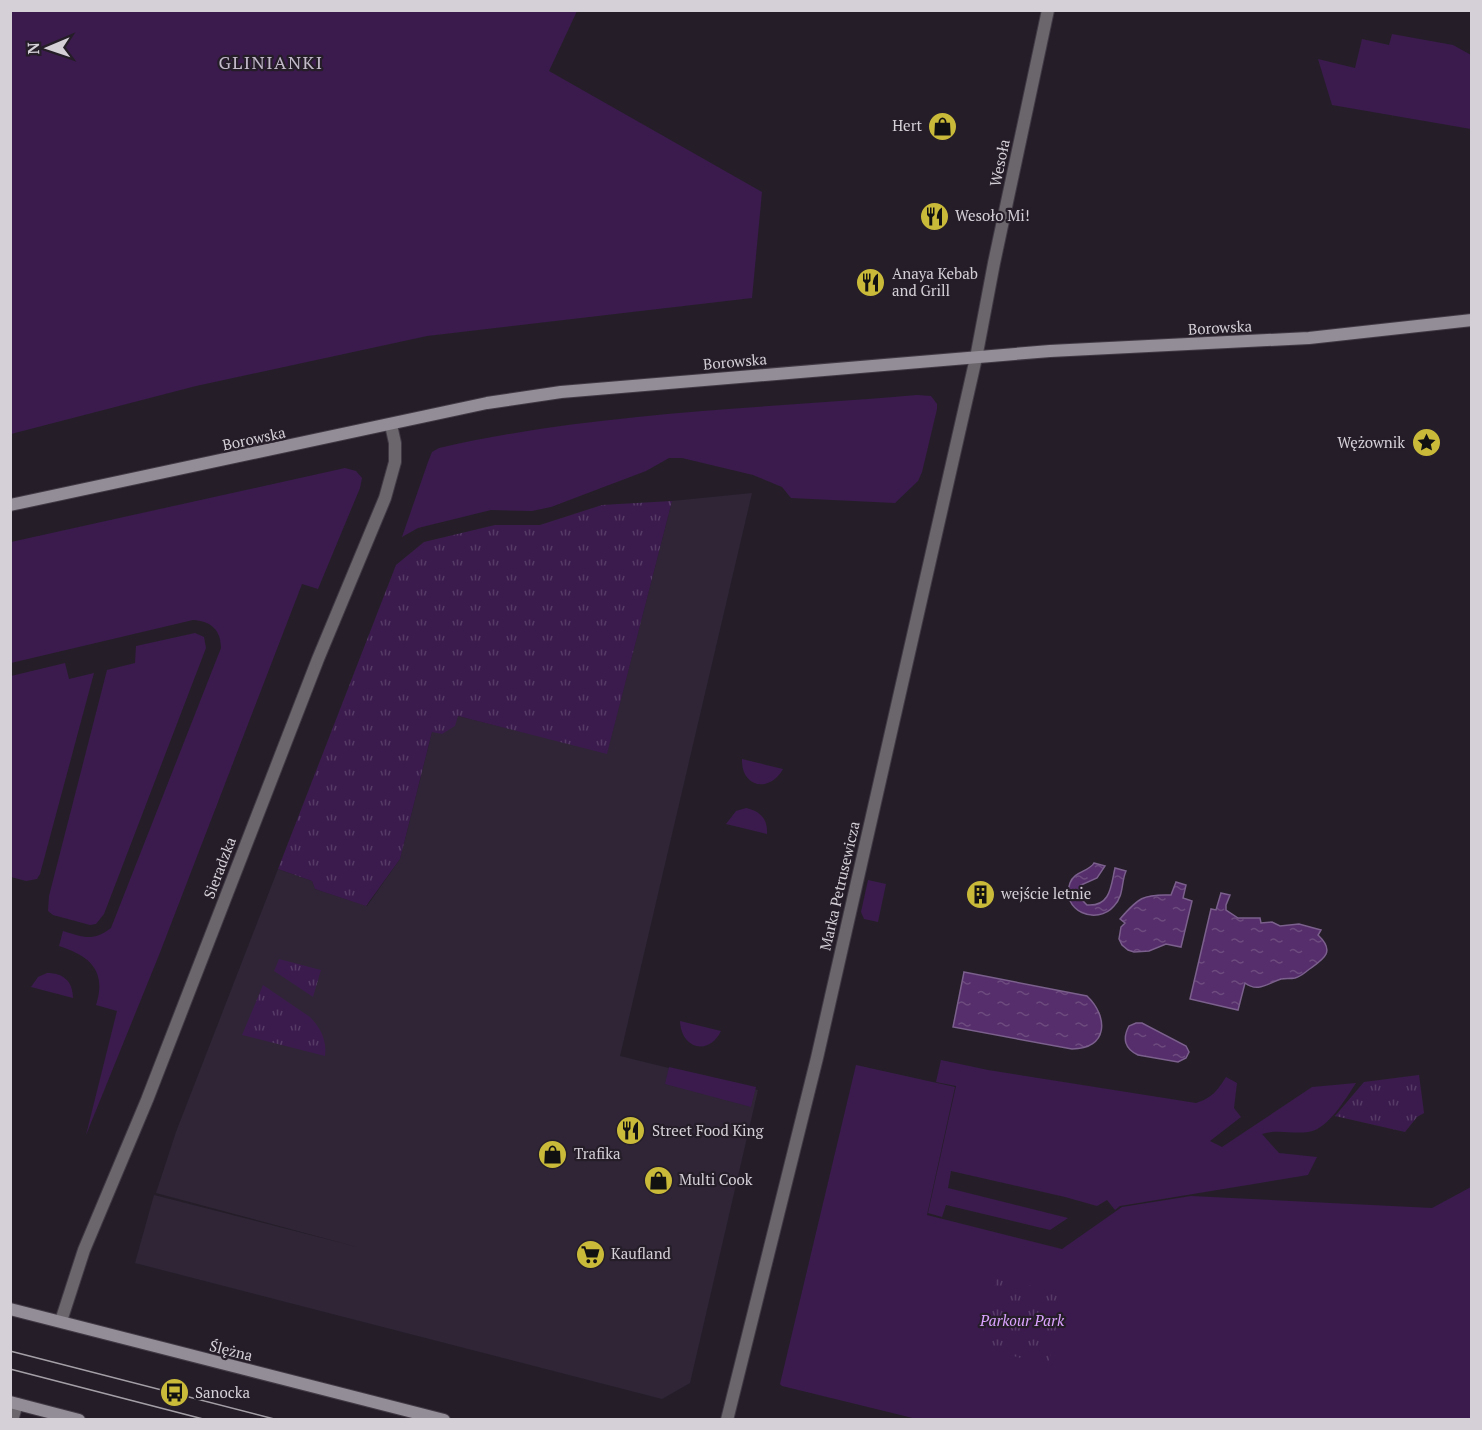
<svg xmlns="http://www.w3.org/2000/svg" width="1482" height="1430" font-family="'PT Serif',serif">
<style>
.built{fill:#2f2536}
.grass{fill:#3b1b4d}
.park{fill:url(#park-tufts)}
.water{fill:url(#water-ripples);stroke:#7b5f8c;stroke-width:1.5}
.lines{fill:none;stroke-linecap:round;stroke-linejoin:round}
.street-casing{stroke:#413a45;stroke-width:14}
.secondary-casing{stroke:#413a45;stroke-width:14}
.street{stroke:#6a666c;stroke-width:12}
.secondary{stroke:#938d97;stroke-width:12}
.tram{stroke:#a49fa7;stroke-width:1.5}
.labels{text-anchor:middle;stroke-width:4.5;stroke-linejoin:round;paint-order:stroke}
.poi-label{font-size:15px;fill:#d5d0d8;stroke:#251e29;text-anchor:start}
.street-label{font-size:15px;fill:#d5d0d8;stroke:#251e29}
.park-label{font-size:15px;font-style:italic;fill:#dca4ff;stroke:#251e29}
.quarter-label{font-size:18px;letter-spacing:1.5px;fill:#c4bbca;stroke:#251e29}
</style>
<defs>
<pattern id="park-tufts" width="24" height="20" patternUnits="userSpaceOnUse" patternTransform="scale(1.5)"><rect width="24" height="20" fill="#3b1b4d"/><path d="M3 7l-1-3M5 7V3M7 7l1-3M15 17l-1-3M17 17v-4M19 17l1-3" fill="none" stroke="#563b66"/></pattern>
<pattern id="water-ripples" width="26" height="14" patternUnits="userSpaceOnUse" patternTransform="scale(1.5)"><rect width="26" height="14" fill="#552e6b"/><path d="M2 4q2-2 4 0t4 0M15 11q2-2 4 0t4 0" fill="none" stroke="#6d4b7f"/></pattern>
</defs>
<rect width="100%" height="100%" fill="#251e29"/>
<path class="built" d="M 752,493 L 620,1056 L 758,1090 L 690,1383 L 662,1399 L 135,1263 L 154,1195 L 361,1248 L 156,1193 L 176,1132 L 278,869 L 312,881 L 315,889 L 367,906 L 400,859 L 432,732 L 458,716 L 607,753 L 672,501 Z"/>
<path class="grass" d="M 10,11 L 577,11 L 549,71 L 762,192 L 752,298 L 427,336 L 196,386 L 11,434 Z
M 1392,34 L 1453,45 L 1471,55 L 1471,129 L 1332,105 L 1318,59 L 1355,68 L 1362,39 L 1389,45 Z
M 917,395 L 931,396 L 937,404 L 937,409 L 922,472 L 918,481 L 895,503 L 791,498 L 782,487 L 753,475 L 682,458 L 669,458 L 646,471 L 551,507 L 532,511 L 491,510 L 418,528 L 402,537 L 428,462 L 432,452 L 439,448 C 595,412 757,409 917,395 Z
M 345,468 L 356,471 L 362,478 L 360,488 L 318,589 L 302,584 L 159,955 L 86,1135 L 117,1011 L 96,1005 C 107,971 90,956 59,946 L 63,931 C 83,937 93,942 111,928 L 221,648 C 221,630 211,621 193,620 L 11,663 L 11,542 Z
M 195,633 L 204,637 L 206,648 L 104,914 L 96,924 L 90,925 L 53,915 L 48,911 L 49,896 L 107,670 L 135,663 L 136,646 Z
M 65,663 L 69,679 L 94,673 L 40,874 L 37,879 L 26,881 L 11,877 L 11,676 Z
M 742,759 L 783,769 C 770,793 741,788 742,759 Z
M 746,808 C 760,811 768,819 767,834 L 726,824 L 736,811 Z
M 868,880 L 886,884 L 878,922 L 864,919 L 861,912 Z
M 47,973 C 63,973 73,981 73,998 L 31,987 L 38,977 Z
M 680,1021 L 721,1031 C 709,1056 681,1049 680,1021 Z
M 941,1060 L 988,1070 L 1196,1103 C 1212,1098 1217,1091 1226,1077 L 1237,1083 L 1234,1108 L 1241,1117 L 1210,1141 L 1222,1147 L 1312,1087 L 1356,1083 C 1346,1098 1328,1130 1308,1132 C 1292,1134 1277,1129 1262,1134 L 1279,1153 L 1317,1157 L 1308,1175 L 1120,1206 L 1115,1210 L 1107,1200 L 1097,1206 L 1065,1197 L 951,1171 L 948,1188 L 1068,1218 L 1050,1230 L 946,1205 L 942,1217 L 928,1213 L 956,1086 L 936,1082 Z
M 856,1065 L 955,1087 L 927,1215 L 1062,1249 L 1122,1207 L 1191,1196 L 1432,1208 L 1471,1187 L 1471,1419 L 921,1420 L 782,1386 L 780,1384 Z
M 669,1067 L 756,1087 L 751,1107 L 665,1084 Z"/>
<path class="park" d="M 672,501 L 607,754 L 458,716 L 455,726 L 442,734 L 432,732 L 400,859 L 366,906 L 315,889 L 312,881 L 278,869 L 396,565 L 424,542 L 495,525 L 540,525 L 602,505 Z
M 279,959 L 321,970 L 313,997 L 274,971 Z
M 263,985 L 310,1017 C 321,1028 327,1041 325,1056 L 242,1035 Z
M 1419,1075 L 1424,1113 L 1417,1117 L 1405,1132 L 1335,1116 L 1364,1082 Z
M 997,1277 L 1066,1295 L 1048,1365 L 979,1347 Z"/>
<path class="water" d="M 1094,863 L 1105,866 L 1097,878 L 1081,885 L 1080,898 L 1087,905 C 1111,907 1111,885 1115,868 L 1126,871 C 1121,882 1124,896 1114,906 C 1097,926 1060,911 1070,883 C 1074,871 1089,872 1094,863 Z
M 1176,882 L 1186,885 L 1183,898 L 1192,901 L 1181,947 L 1166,944 L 1149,951 L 1134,952 L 1128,950 L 1122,945 L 1119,939 L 1121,927 L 1125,923 L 1120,919 C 1138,898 1143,894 1171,895 Z
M 1221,893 L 1230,895 L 1226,905 L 1226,910 L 1238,918 L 1260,918 L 1261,923 L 1272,922 L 1280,926 L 1299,924 L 1321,930 L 1318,935 C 1335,951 1325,958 1311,968 C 1305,972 1302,976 1295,978 C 1290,979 1285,978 1281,979 C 1268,983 1258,993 1245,983 L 1238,1010 L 1190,999 L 1211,909 L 1216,910 Z
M 964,972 L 1087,996 C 1109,1017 1108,1049 1072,1049 L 953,1027 Z
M 1136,1023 L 1142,1023 L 1186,1046 L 1189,1052 L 1186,1058 L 1178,1062 L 1138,1055 C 1125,1049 1122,1039 1129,1026 Z"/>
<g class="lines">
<defs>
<path id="street" d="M 61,1321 L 84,1250 L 147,1100 L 318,659 L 385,498 L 395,462 L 395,443 L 391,425
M 12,1420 L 17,1404
M 727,1420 L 817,1058 L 976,358 L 994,263 L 1048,10"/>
<path id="secondary" d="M 10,505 L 487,403 L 561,392 L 1050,351 L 1309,338 L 1472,320
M 10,1309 L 444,1420
M 10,1402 L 79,1420"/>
</defs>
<use href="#street" class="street-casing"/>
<use href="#secondary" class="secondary-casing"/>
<use href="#street" class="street"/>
<use href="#secondary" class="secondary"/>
<path class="tram" d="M 10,1351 L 278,1420
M 10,1369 L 207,1420"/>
</g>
<defs>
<symbol id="shop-disc" viewBox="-11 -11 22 22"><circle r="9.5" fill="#caba39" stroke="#251e29"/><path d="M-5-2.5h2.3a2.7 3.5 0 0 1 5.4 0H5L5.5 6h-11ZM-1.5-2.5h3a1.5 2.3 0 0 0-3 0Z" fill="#111"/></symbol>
<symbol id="restaurant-disc" viewBox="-11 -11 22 22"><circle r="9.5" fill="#caba39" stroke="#251e29"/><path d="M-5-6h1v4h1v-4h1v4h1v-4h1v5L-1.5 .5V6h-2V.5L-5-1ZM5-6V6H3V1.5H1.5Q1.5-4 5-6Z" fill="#111"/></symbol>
<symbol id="sight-disc" viewBox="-11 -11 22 22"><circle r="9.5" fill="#caba39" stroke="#251e29"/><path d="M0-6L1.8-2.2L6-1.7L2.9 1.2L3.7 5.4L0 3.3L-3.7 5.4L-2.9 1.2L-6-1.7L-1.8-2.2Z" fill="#111"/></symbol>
<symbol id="building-disc" viewBox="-11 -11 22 22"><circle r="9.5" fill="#caba39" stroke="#251e29"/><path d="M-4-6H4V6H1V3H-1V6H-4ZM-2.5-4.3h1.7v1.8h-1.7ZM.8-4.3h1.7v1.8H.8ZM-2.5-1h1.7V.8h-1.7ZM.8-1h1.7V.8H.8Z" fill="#111"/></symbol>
<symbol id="supermarket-disc" viewBox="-11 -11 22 22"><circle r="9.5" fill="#caba39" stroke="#251e29"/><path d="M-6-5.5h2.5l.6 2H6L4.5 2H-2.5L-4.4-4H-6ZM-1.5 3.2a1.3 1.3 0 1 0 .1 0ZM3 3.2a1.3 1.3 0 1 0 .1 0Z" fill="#111"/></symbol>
<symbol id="bus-disc" viewBox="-11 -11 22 22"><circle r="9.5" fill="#caba39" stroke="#251e29"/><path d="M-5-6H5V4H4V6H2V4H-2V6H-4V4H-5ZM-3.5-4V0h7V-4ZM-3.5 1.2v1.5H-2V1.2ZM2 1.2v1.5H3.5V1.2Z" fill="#111"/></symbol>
</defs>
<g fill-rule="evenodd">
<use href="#shop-disc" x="926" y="110" width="33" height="33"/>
<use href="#restaurant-disc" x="918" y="200" width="33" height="33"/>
<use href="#restaurant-disc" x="854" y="266" width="33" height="33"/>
<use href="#sight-disc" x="1410" y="426" width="33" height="33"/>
<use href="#building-disc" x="964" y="878" width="33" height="33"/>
<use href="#restaurant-disc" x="614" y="1114" width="33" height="33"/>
<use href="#shop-disc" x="536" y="1138" width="33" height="33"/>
<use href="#shop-disc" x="642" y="1164" width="33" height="33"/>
<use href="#supermarket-disc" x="574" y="1238" width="33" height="33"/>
<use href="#bus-disc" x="158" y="1376" width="33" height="33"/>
</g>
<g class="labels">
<g class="poi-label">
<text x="922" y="131" text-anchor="end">Hert</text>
<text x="955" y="221">Wesoło Mi!</text>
<text x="892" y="279">Anaya Kebab<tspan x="892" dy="17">and Grill</tspan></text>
<text x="1405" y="448" text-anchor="end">Wężownik</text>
<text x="1001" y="899">wejście letnie</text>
<text x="652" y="1136">Street Food King</text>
<text x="574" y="1159">Trafika</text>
<text x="679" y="1185">Multi Cook</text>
<text x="611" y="1259">Kaufland</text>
<text x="195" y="1398">Sanocka</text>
</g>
<g class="street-label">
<text transform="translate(1000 163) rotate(-78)" y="5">Wesoła</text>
<text transform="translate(1220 328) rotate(-3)" y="5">Borowska</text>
<text transform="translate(735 362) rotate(-5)" y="5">Borowska</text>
<text transform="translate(254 439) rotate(-12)" y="5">Borowska</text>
<text transform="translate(220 868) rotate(-69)" y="5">Sieradzka</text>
<text transform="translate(840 886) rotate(-77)" y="5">Marka Petrusewicza</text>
<text transform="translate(231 1351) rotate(14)" y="5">Ślężna</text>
</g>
<g class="park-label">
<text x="1022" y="1326">Parkour Park</text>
</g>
<g class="quarter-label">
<text x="271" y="69">GLINIANKI</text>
</g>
</g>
<rect width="1482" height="1430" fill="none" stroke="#d5d0d8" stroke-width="24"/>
<g transform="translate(48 48) rotate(268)" stroke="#251e29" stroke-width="4.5" paint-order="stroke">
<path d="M0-4.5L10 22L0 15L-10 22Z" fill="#d5d0d8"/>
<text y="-9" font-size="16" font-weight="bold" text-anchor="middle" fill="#d5d0d8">N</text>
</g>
</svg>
